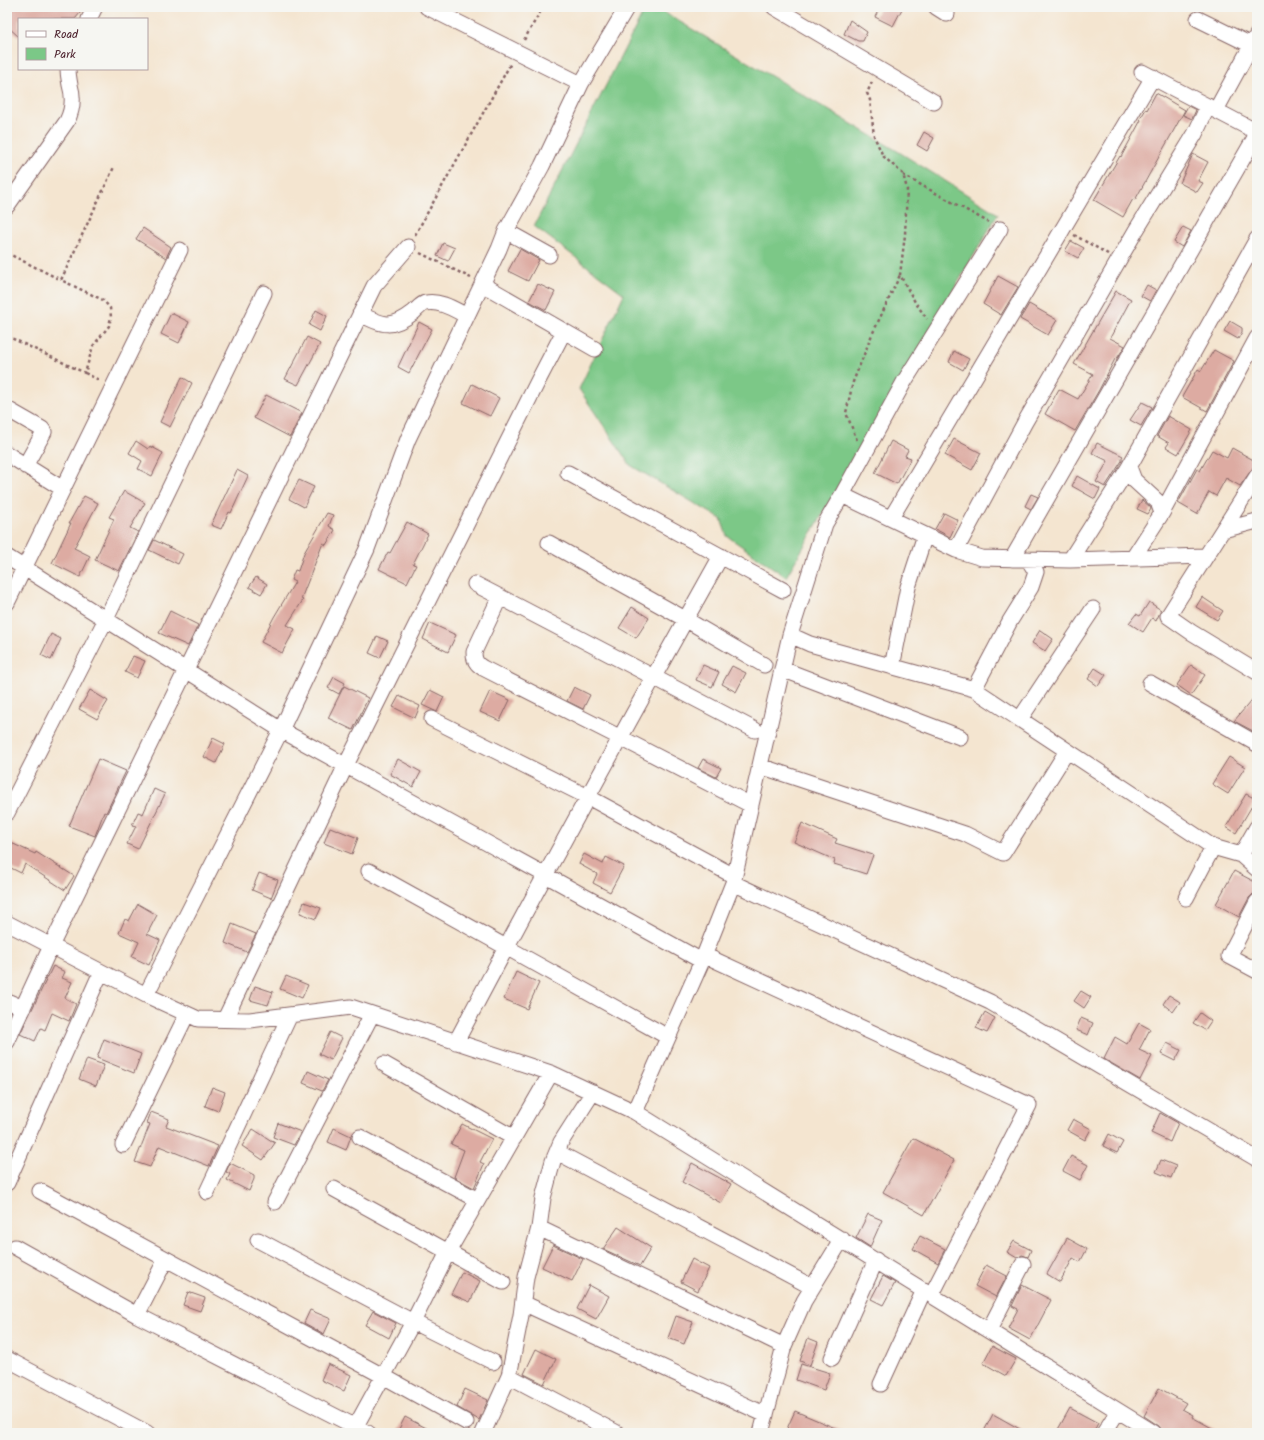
<svg xmlns="http://www.w3.org/2000/svg" width="1264" height="1440" font-family="Kalam,sans-serif">
<style>
.green{fill:#7bc887;stroke:#627459}
.building{fill:#ddaba2}
.lines{fill:none;stroke-linecap:round;stroke-linejoin:round}
.minor-casing{stroke:#866465;stroke-width:17}
.path{stroke:#866465;stroke-width:2.5;stroke-dasharray:3 3;stroke-linecap:butt}
.minor{stroke:#fff;stroke-width:15}
</style>
<rect width="100%" height="100%" fill="#f6f6f2"/>
<filter id="ink" filterUnits="userSpaceOnUse"><feTurbulence type="fractalNoise" baseFrequency=".025" numOctaves="2"/><feDisplacementMap in="SourceGraphic" scale="8" xChannelSelector="R" yChannelSelector="G"/><feConvolveMatrix kernelMatrix="1 2 1 2 8 2 1 2 1" color-interpolation-filters="sRGB"/></filter>
<filter id="wash" filterUnits="userSpaceOnUse"><feTurbulence type="fractalNoise" baseFrequency=".012" numOctaves="4" result="noise"/><feDisplacementMap in="SourceGraphic" scale="16" xChannelSelector="R" yChannelSelector="G"/><feGaussianBlur stdDeviation="0.9" result="paint"/><feColorMatrix in="noise" values="0 0 0 0 0 0 0 0 0 0 0 0 0 0 0 0 0 1.4 0 .05"/><feComposite in="paint" operator="in"/></filter>
<g filter="url(#wash)">
<rect width="100%" height="100%" fill="#f4e5d0"/>
<path class="green" d="M 646,7 L 655,7 L 899,152 L 998,214 L 786,577 L 727,536 L 721,519 L 630,465 L 579,389 L 624,294 L 534,226 Z"/>
<g id="blocks">
<path class="building" d="M 7,7 L 85,7 L 75,19 L 19,19 L 19,37 L 7,26 Z
M 880,7 L 903,7 L 893,26 L 875,17 Z
M 850,20 L 867,32 L 863,41 L 858,41 L 844,34 Z
M 1156,93 L 1185,110 L 1135,200 L 1133,199 L 1123,217 L 1094,200 L 1120,156 L 1121,157 L 1141,120 L 1140,119 L 1146,109 L 1147,110 Z
M 1188,106 L 1196,110 L 1192,119 L 1183,115 Z
M 924,132 L 934,138 L 927,151 L 917,145 Z
M 1193,154 L 1208,162 L 1198,181 L 1203,183 L 1197,192 L 1180,183 Z
M 1183,227 L 1191,231 L 1182,247 L 1174,242 Z
M 143,228 L 171,247 L 166,258 L 136,239 Z
M 1071,241 L 1084,248 L 1078,258 L 1065,251 Z
M 443,243 L 455,248 L 448,261 L 437,256 Z
M 520,249 L 539,260 L 528,281 L 508,271 Z
M 998,276 L 1018,287 L 1001,315 L 983,304 Z
M 538,284 L 555,292 L 546,310 L 529,301 Z
M 1147,285 L 1156,290 L 1150,301 L 1141,296 Z
M 1116,291 L 1131,299 L 1110,338 L 1125,346 L 1116,360 L 1115,359 L 1099,390 L 1075,431 L 1045,414 L 1059,389 L 1078,399 L 1093,374 L 1074,364 Z
M 1029,304 L 1057,320 L 1048,335 L 1020,319 Z
M 316,310 L 327,316 L 320,331 L 309,325 Z
M 171,313 L 189,322 L 179,343 L 161,334 Z
M 1230,321 L 1242,328 L 1242,332 L 1238,339 L 1224,331 Z
M 419,322 L 432,329 L 409,373 L 398,367 Z
M 307,337 L 320,344 L 298,385 L 285,379 Z
M 1214,350 L 1234,361 L 1207,411 L 1182,397 L 1198,369 L 1201,371 Z
M 954,351 L 969,359 L 963,370 L 949,362 Z
M 182,377 L 192,383 L 170,427 L 160,422 Z
M 472,384 L 499,398 L 490,416 L 463,403 Z
M 266,395 L 302,413 L 290,437 L 254,418 Z
M 1142,402 L 1152,407 L 1141,426 L 1130,420 Z
M 1168,416 L 1192,430 L 1178,454 L 1166,447 L 1169,443 L 1157,436 Z
M 954,439 L 981,453 L 972,470 L 945,455 Z
M 136,441 L 148,449 L 150,446 L 163,453 L 152,476 L 138,469 L 142,461 L 129,453 Z
M 891,441 L 908,450 L 905,456 L 911,458 L 897,484 L 875,473 Z
M 1097,443 L 1123,456 L 1121,459 L 1123,459 L 1105,487 L 1096,482 L 1108,461 L 1092,453 Z
M 1232,448 L 1257,462 L 1240,486 L 1226,478 L 1216,496 L 1209,492 L 1197,514 L 1178,503 L 1197,469 L 1200,471 L 1212,450 L 1227,458 Z
M 237,470 L 248,476 L 231,513 L 229,512 L 221,529 L 211,525 Z
M 1077,476 L 1100,489 L 1095,499 L 1072,486 Z
M 299,480 L 314,487 L 304,507 L 289,499 Z
M 124,491 L 145,503 L 130,528 L 138,532 L 119,571 L 95,560 L 114,519 L 109,517 Z
M 1031,494 L 1038,497 L 1031,509 L 1025,506 Z
M 84,496 L 98,503 L 74,548 L 90,556 L 80,577 L 52,563 L 71,523 L 69,523 Z
M 1142,500 L 1150,507 L 1151,509 L 1148,514 L 1137,509 Z
M 327,513 L 333,515 L 329,526 L 335,530 L 326,545 L 323,543 L 301,599 L 303,600 L 287,625 L 295,629 L 282,653 L 261,642 L 274,617 L 295,582 L 291,580 L 295,570 L 298,571 L 304,553 Z
M 944,513 L 958,520 L 950,537 L 935,529 Z
M 407,522 L 428,534 L 413,564 L 416,565 L 407,583 L 379,569 L 388,552 L 390,553 Z
M 154,540 L 183,554 L 178,564 L 149,550 Z
M 256,577 L 267,584 L 261,594 L 249,587 Z
M 1202,597 L 1223,611 L 1217,620 L 1196,607 Z
M 1149,602 L 1161,610 L 1156,621 L 1152,618 L 1143,632 L 1129,623 L 1136,614 L 1140,616 Z
M 632,607 L 649,618 L 636,638 L 619,628 Z
M 170,611 L 198,625 L 188,646 L 159,633 Z
M 430,623 L 456,635 L 448,652 L 423,639 Z
M 1040,630 L 1053,639 L 1045,651 L 1032,643 Z
M 51,634 L 61,639 L 51,660 L 41,655 Z
M 377,636 L 388,641 L 380,658 L 369,653 Z
M 133,656 L 145,661 L 137,678 L 125,672 Z
M 703,665 L 719,672 L 712,687 L 696,680 Z
M 1191,665 L 1205,675 L 1191,695 L 1177,685 Z
M 732,666 L 746,673 L 736,692 L 722,684 Z
M 1095,668 L 1106,675 L 1098,686 L 1088,679 Z
M 334,677 L 345,683 L 339,694 L 328,688 Z
M 344,686 L 368,698 L 353,730 L 328,718 Z
M 574,687 L 590,695 L 583,709 L 567,701 Z
M 90,690 L 108,701 L 97,719 L 79,709 Z
M 430,690 L 444,697 L 437,712 L 422,705 Z
M 490,691 L 510,700 L 500,721 L 480,712 Z
M 1257,694 L 1257,726 L 1253,731 L 1234,721 Z
M 399,696 L 420,706 L 415,718 L 393,707 Z
M 213,738 L 225,744 L 216,763 L 204,757 Z
M 1229,757 L 1245,767 L 1228,794 L 1212,784 Z
M 98,759 L 126,771 L 106,813 L 104,812 L 95,836 L 69,826 Z
M 398,759 L 421,772 L 413,787 L 390,774 Z
M 703,759 L 721,768 L 716,777 L 698,768 Z
M 154,789 L 165,794 L 138,849 L 127,844 L 136,826 L 132,825 L 138,812 L 143,814 Z
M 1246,794 L 1256,799 L 1236,833 L 1226,827 Z
M 802,823 L 837,839 L 835,843 L 873,855 L 866,874 L 834,864 L 835,860 L 794,842 Z
M 330,827 L 358,838 L 352,854 L 324,843 Z
M 7,841 L 35,854 L 36,852 L 74,876 L 65,890 L 25,864 L 21,873 L 7,866 Z
M 584,854 L 603,864 L 606,857 L 624,866 L 610,892 L 593,883 L 597,874 L 579,864 Z
M 1234,871 L 1257,883 L 1257,893 L 1253,894 L 1249,898 L 1239,917 L 1216,904 Z
M 259,873 L 278,880 L 271,898 L 252,890 Z
M 304,902 L 321,908 L 316,919 L 300,913 Z
M 138,904 L 157,915 L 147,934 L 160,940 L 149,965 L 132,957 L 139,942 L 119,933 L 125,919 L 129,921 Z
M 232,924 L 256,934 L 247,952 L 225,943 Z
M 53,966 L 65,972 L 62,978 L 72,982 L 65,998 L 76,1004 L 69,1021 L 52,1013 L 45,1030 L 41,1028 L 35,1041 L 20,1034 Z
M 516,972 L 539,983 L 527,1009 L 504,999 Z
M 286,976 L 308,985 L 302,998 L 280,989 Z
M 255,986 L 273,992 L 268,1005 L 250,1000 Z
M 1081,991 L 1091,997 L 1084,1008 L 1074,1001 Z
M 1169,995 L 1180,1002 L 1173,1012 L 1163,1004 Z
M 985,1012 L 995,1018 L 987,1033 L 976,1028 Z
M 1200,1013 L 1211,1021 L 1205,1030 L 1193,1023 Z
M 1081,1018 L 1093,1023 L 1088,1035 L 1076,1030 Z
M 1139,1023 L 1150,1029 L 1139,1050 L 1152,1056 L 1140,1080 L 1104,1059 L 1115,1037 L 1127,1044 Z
M 330,1032 L 342,1038 L 331,1060 L 319,1054 Z
M 104,1039 L 141,1054 L 134,1073 L 97,1058 Z
M 1167,1043 L 1181,1050 L 1175,1061 L 1161,1054 Z
M 87,1059 L 104,1065 L 96,1086 L 79,1079 Z
M 308,1071 L 328,1080 L 322,1091 L 303,1083 Z
M 212,1087 L 225,1092 L 218,1111 L 205,1106 Z
M 151,1112 L 169,1119 L 166,1126 L 218,1146 L 209,1166 L 159,1146 L 150,1167 L 135,1162 L 150,1124 L 147,1123 Z
M 1160,1113 L 1178,1123 L 1170,1142 L 1151,1133 Z
M 1073,1119 L 1091,1129 L 1085,1140 L 1067,1130 Z
M 278,1123 L 301,1132 L 294,1145 L 273,1137 Z
M 462,1124 L 492,1139 L 480,1162 L 484,1164 L 474,1188 L 454,1177 L 464,1150 L 451,1144 Z
M 334,1128 L 351,1136 L 346,1150 L 328,1142 Z
M 253,1129 L 275,1143 L 263,1160 L 242,1146 Z
M 1109,1134 L 1123,1142 L 1117,1153 L 1103,1146 Z
M 913,1138 L 954,1160 L 924,1215 L 883,1192 Z
M 1071,1156 L 1088,1165 L 1080,1180 L 1063,1171 Z
M 1161,1160 L 1176,1166 L 1171,1178 L 1156,1172 Z
M 230,1163 L 254,1175 L 254,1179 L 249,1191 L 227,1180 L 230,1174 L 226,1172 Z
M 692,1163 L 731,1184 L 721,1203 L 682,1182 Z
M 868,1214 L 882,1220 L 870,1247 L 856,1238 Z
M 618,1227 L 651,1248 L 640,1266 L 603,1249 Z
M 920,1236 L 945,1249 L 938,1263 L 913,1249 Z
M 1067,1238 L 1087,1249 L 1080,1262 L 1073,1258 L 1060,1282 L 1047,1274 Z
M 1014,1241 L 1031,1250 L 1028,1257 L 1022,1255 L 1017,1258 L 1007,1252 Z
M 553,1245 L 583,1259 L 572,1281 L 542,1267 Z
M 692,1259 L 709,1268 L 698,1291 L 681,1282 Z
M 986,1265 L 1007,1276 L 996,1297 L 975,1286 Z
M 462,1272 L 480,1281 L 470,1302 L 451,1294 Z
M 883,1276 L 895,1283 L 883,1305 L 871,1299 Z
M 589,1285 L 609,1296 L 596,1319 L 577,1309 Z
M 1022,1285 L 1051,1300 L 1030,1340 L 1008,1328 L 1018,1309 L 1012,1306 Z
M 188,1292 L 205,1298 L 200,1311 L 183,1305 Z
M 310,1310 L 331,1319 L 324,1334 L 304,1323 Z
M 373,1311 L 396,1323 L 389,1338 L 365,1325 Z
M 676,1316 L 693,1322 L 684,1344 L 668,1338 Z
M 808,1338 L 818,1342 L 810,1365 L 800,1361 Z
M 992,1346 L 1016,1359 L 1006,1376 L 983,1363 Z
M 536,1349 L 556,1359 L 544,1384 L 524,1374 Z
M 328,1364 L 351,1375 L 344,1391 L 321,1380 Z
M 801,1364 L 830,1373 L 824,1390 L 796,1380 Z
M 1159,1388 L 1186,1403 L 1182,1409 L 1193,1415 L 1192,1417 L 1221,1433 L 1165,1433 L 1163,1432 L 1159,1426 L 1144,1416 Z
M 465,1389 L 488,1400 L 479,1420 L 457,1407 Z
M 1070,1408 L 1098,1423 L 1093,1433 L 1056,1433 Z
M 795,1411 L 847,1433 L 785,1433 Z
M 993,1414 L 1027,1433 L 983,1433 Z
M 405,1417 L 436,1433 L 397,1433 Z"/>
</g>
</g>
<g filter="url(#ink)">
<use href="#blocks" fill-opacity="0" stroke="#866465" stroke-width="1"/>
<g class="lines">
<defs>
<path id="minor" d="M 427,7 L 581,84
M 774,7 L 934,102
M 936,7 L 947,14
M 89,19 L 95,7
M 1198,19 L 1251,45
M 1142,72 L 1257,132
M 1216,110 L 1257,35
M 7,206 L 67,121 C 73,109 74,98 70,85 C 69,79 68,75 68,69
M 506,231 L 549,255
M 482,284 L 595,349
M 360,314 C 384,326 392,329 414,312 C 417,309 422,303 426,303 C 440,300 455,310 467,316
M 7,409 L 42,429 L 44,432 L 25,466
M 7,454 L 63,489
M 568,473 L 783,590
M 1257,476 L 1168,616 L 1191,632 L 1257,672
M 842,495 L 956,550 L 982,558 L 1070,560 L 1206,556
M 1162,513 L 1158,502 L 1134,480 L 1129,467 L 1257,239
M 891,518 L 1153,77
M 1223,530 L 1257,521
M 549,543 L 685,619 L 764,665
M 956,550 L 1025,422 L 1135,232 L 1195,134 L 1208,106
M 7,557 L 281,730 L 702,961 L 635,1112 L 1154,1433
M 1133,558 L 1162,513 L 1257,338
M 1012,559 L 1257,134
M 1070,560 L 1129,467
M 475,584 L 506,600
M 7,603 L 180,250
M 790,635 L 810,644 L 974,689 L 1213,847 L 1241,855 L 1257,869
M 892,667 L 908,587 L 925,535
M 782,669 L 960,737
M 1150,683 L 1257,744
M 974,689 L 1010,621 L 1031,587 L 1036,572 L 1028,559
M 432,719 L 588,797 L 734,876
M 1020,719 L 1093,609
M 760,766 L 965,834 L 1003,853 L 1067,751
M 751,805 L 621,738 L 483,668 C 476,664 474,660 474,652 L 497,603 L 501,601 L 506,600 L 755,730
M 7,813 L 106,619 L 264,293
M 1241,855 L 1257,827
M 369,871 L 668,1037
M 733,883 L 990,1002 L 1257,1159
M 1186,898 L 1213,847
M 1257,902 L 1229,956 L 1257,971
M 7,923 L 146,995 L 198,1019 L 250,1020 L 351,1007 L 551,1073 L 635,1112
M 704,955 L 1029,1105 L 932,1294
M 702,961 L 733,883 L 790,635 L 825,524 L 842,495 L 904,382 L 1000,229
M 146,995 L 281,730 L 367,549 L 408,439 L 499,249 L 506,231 L 542,166 L 581,84 L 627,7
M 7,1001 L 23,1008
M 225,1019 L 346,765 L 538,381 L 564,331
M 7,1042 L 51,946 L 374,286 L 408,247
M 456,1042 C 542,879 631,717 721,556
M 384,1064 L 514,1138
M 360,1137 L 478,1200
M 123,1145 L 187,1014
M 557,1152 L 812,1287
M 7,1183 L 101,972
M 334,1189 L 503,1282
M 40,1191 L 383,1376 L 466,1422
M 207,1192 L 290,1015
M 275,1202 L 372,1014
M 539,1228 L 784,1346
M 258,1240 L 413,1322 L 493,1362
M 15,1247 L 137,1315 L 166,1259
M 523,1303 L 766,1415
M 137,1315 L 368,1433
M 989,1330 L 1023,1264
M 832,1358 L 876,1260
M 7,1359 L 147,1433
M 509,1376 L 617,1433
M 881,1384 L 924,1290
M 352,1433 L 413,1322 L 448,1252 L 551,1073
M 483,1433 L 509,1376 L 521,1315 L 526,1277 L 539,1228 L 543,1198 L 553,1161 L 561,1142 L 593,1092
M 761,1433 L 784,1346 L 804,1301 L 842,1239
M 1104,1433 L 1118,1411"/>
</defs>
<use href="#minor" class="minor-casing"/>
<path class="path" d="M 524,40 L 543,7
M 872,82 L 867,93 L 870,100 L 874,136 L 883,156 L 903,174 L 907,189 L 905,235 L 900,275 L 915,302 L 927,319
M 903,175 L 988,222
M 415,235 L 511,63
M 1074,235 L 1108,254
M 7,253 L 61,280
M 420,253 L 471,278
M 7,336 L 85,373 L 93,346 L 109,326 L 111,317 L 110,308 L 103,300 L 61,280 L 114,167
M 85,373 L 101,381
M 857,440 L 846,413 L 853,382 L 871,337 L 900,275"/>
<use href="#minor" class="minor"/>
</g>
</g>
<rect width="1264" height="1440" fill="none" stroke="#f6f6f2" stroke-width="24"/>
<rect x="18" y="18" width="130" height="52" fill="#f6f6f2" stroke="#b1a0a2"/>
<rect x="26" y="31" width="20" height="6" fill="#ffffff" stroke="#b1a0a2"/>
<text x="54" y="38" font-size="12" fill="#4a1f2b">Road</text>
<rect x="26" y="48" width="20" height="12" fill="#7bc887" stroke="#b1a0a2"/>
<text x="54" y="58" font-size="12" fill="#4a1f2b">Park</text>
</svg>
